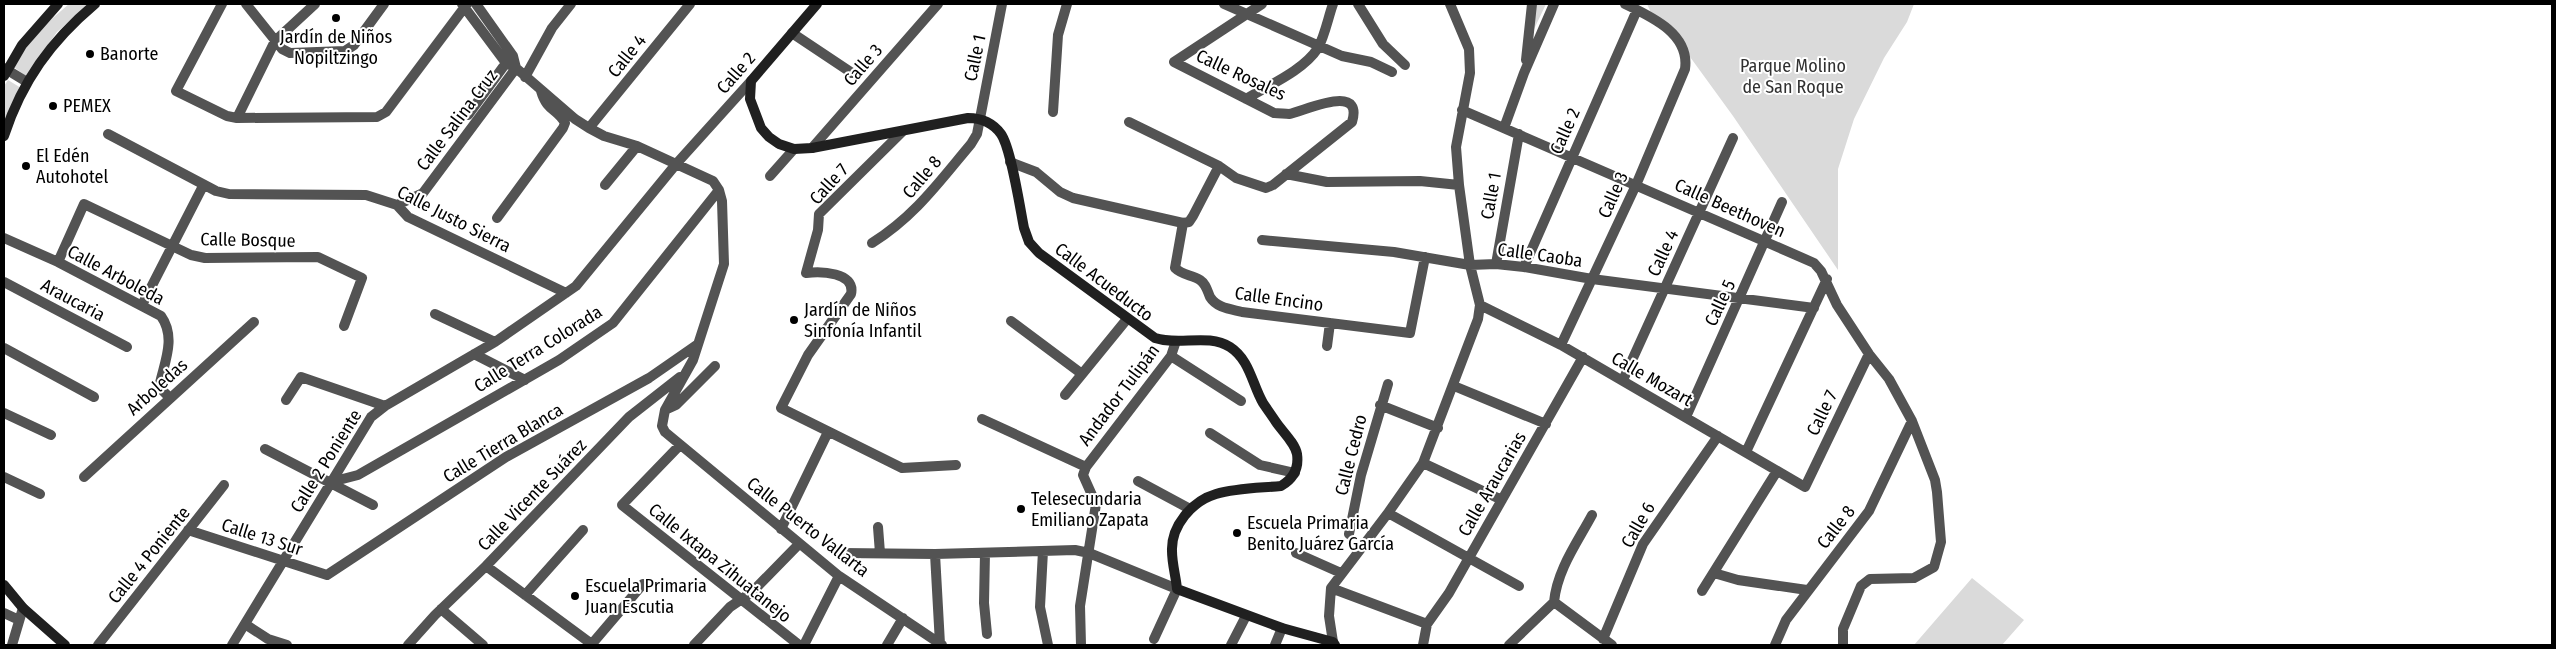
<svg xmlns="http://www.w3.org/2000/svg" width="2556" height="649" font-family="'Fira Sans Condensed',sans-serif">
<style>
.green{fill:#dadada}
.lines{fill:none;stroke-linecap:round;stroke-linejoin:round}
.street{stroke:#535353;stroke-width:10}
.secondary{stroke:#202020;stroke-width:10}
.poi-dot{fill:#000;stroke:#fff;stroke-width:2}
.labels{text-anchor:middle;stroke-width:4;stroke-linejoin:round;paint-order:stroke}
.poi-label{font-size:18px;fill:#000;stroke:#fff;text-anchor:start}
.street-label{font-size:18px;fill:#000;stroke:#fff}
.park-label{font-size:18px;fill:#313131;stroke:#fff}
</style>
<rect width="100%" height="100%" fill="#fff"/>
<path class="green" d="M 69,4 L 89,4 L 57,32 L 26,76 L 11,65 L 47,23 Z
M 1532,4 L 1546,4 L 1526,46 Z
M 1647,4 L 1914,4 L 1907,22 L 1884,58 L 1854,119 L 1838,169 L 1838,270 L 1733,116 L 1685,50 L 1653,17 Z
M 8,80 L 21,88 L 4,126 L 4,86 Z
M 1972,578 L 2024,620 L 2002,645 L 1914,645 Z"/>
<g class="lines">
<path class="street" d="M 222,4 L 176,91 L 227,116 L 237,118 L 377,117 L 386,112 L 467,4
M 246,4 L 282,49 L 290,53 L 345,51 L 354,45 L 384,4
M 462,4 L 506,63 L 516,68 L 575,119 L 589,128 L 604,136 L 637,146 L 713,181 L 719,190 L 722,201 L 724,264 L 693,360 L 665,410 L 662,426 L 665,432 L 839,576 L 942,645
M 476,4 L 513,56 L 516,68
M 1224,4 L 1342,56 L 1371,62 L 1392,72
M 1358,4 L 1383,44 L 1405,65
M 792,33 L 852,73
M 1526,60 L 1532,4
M 4,68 L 27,82
M 525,77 L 552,28 L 571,4
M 1246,99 C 1269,85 1303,71 1318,48 C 1325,35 1328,18 1333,4
M 1462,110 L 1766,242 L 1814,263 L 1821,271 L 1837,305 L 1869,354 L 1889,379 L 1912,421 L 1935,480 L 1937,492 L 1941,542 L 1934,567 L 1914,578 L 1870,579 L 1861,586 L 1843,629 L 1843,645
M 1053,112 L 1058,35 L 1067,4
M 468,115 L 506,63
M 237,118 L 275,41 L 315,4
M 1129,122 L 1219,166 L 1236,178 L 1266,188 L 1273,185 L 1352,122 C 1364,82 1305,111 1289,114 C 1285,114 1279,113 1274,113 L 1174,62 L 1262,4
M 589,128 L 690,4
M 1504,128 L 1524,73 L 1554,4
M 902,132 L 819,214 L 818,230 L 806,273 C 820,271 856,272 851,294 L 808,355 L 781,408 L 902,468 L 956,465
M 108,134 L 216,191 L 229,194 L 366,195 L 397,205 L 408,217 L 566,293
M 812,148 L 938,4
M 1010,162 L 1036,172 L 1060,192 L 1073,198 L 1183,223 L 1189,222 L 1193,216 L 1219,166
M 1286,174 L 1327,182 L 1420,181 L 1459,185
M 770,176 L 794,149
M 605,185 L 637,146
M 397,205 L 423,193 L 516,68
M 497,218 L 563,128 L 565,123 C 557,108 547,112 541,91
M 1183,223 L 1175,268 C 1182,275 1192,275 1200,280 C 1206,284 1207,290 1210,297 C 1217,308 1230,309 1242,312 L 1410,333 L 1425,257
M 4,238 L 58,262 L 161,316 C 176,337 165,361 160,383 L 161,389 L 169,397
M 1262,240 L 1394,252 L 1470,265 L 1496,264 L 1524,267 L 1592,279 L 1814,308
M 872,243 C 915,216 939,182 971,144 L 977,134 L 1002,4
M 58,262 L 84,204 L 191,255 L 205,258 L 318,257 L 362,278 L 344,326
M 1496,264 L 1519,134
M 1524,267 L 1637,10
M 4,282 L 127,347
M 142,305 L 203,186
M 1480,305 L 1561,345 L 1805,487 L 1869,354
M 435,314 L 495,342
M 1011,321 L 1082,374
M 1561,345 L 1636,185 L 1685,69 C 1690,34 1652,17 1625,4
M 1327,346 L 1330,323
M 4,348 L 94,397
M 474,354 L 525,380
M 1171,356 L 1241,401
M 1623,380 L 1733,138
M 1454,386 L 1546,424
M 1065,395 L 1127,319
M 286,400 L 301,377 L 385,406
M 1380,405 L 1438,428
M 665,410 L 676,405 L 715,366
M 4,413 L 51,435
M 1686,417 L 1782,202
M 982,419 L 1086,467
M 1210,433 L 1260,465 L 1295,473
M 680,445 L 622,505 L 799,645
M 265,449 L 373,505
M 1746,452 L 1827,279
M 1423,463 L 1502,500
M 4,477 L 40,494
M 84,477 L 254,322
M 1138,481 L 1190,509
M 331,482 L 358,475 L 559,360 L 613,323 L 719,190
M 1388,513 L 1519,586
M 878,527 L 880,553
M 781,529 L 828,432
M 188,530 L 327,575 L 506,457 L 649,378 L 698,344
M 1349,534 L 1361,475 L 1388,384
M 1043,551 L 1040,607 L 1048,645
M 842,553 L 935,554 L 1075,550 L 1089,553 L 1177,589 L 1154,639
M 985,553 L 984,603 L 987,634
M 1296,553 L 1341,573
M 935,554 L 940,644
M 486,566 L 593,645
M 1714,573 L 1738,580 L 1807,590
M 1331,588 L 1427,624
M 1702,591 L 1777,471
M 525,595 L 583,530
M 1554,602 L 1612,645
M 441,609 L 483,645
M 4,613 L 19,620
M 245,624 L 268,639 L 287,645
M 1603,639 L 1643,544 L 1718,436
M 1333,642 L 1329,616 L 1331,588 L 1388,513 L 1423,463 L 1478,319 L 1480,305 L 1470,265 L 1459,185 L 1456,147 L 1470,73 L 1469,49 L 1450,4
M 12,645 L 23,608
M 98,645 L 224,485
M 232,645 L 371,417 L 385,406 L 495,342 L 576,286 L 677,163 L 751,81
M 408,645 L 435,615 L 486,566 L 629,417 L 680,377
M 591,645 L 643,584
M 694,645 L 730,607 L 752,592 L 799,544
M 804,645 L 839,576
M 887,645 L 903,618
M 1081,645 L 1080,606 L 1096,504 L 1083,475 L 1086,467 L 1171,356 L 1176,341
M 1231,645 L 1246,616
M 1275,645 L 1282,628
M 1423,645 L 1427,624 L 1449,593 L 1583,357
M 1509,645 L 1554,602 C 1557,570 1577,543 1592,515
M 1775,645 L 1786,620 L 1869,511 L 1912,421"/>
<path class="secondary" d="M 817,4 L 751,81 L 750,99 L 761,128 L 769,137 L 779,144 L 794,149 L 812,148 L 968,118 C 981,118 993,123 1001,134 C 1011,148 1020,208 1024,228 L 1029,242 L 1039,253 L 1155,338 C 1179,346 1208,333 1230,347 C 1250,360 1252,384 1263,403 C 1267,409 1272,416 1276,422 C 1282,431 1295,443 1297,454 C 1299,468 1293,479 1281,486 C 1260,488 1236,488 1216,494 C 1192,501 1171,526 1172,551 C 1172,564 1176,577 1177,589 L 1282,628 L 1333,642 L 1335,645
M 4,76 L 22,45 L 58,4
M 4,136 C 22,81 51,41 95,4
M 4,585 L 23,608 L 65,645"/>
</g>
<g class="poi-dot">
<circle cx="336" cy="18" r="5"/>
<circle cx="90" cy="54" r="5"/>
<circle cx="53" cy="106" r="5"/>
<circle cx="26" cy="166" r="5"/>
<circle cx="794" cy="320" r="5"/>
<circle cx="1021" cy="509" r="5"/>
<circle cx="1237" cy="533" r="5"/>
<circle cx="575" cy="596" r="5"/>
</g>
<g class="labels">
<g class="poi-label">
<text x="336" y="43" text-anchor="middle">Jardín de Niños<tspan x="336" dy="21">Nopiltzingo</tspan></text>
<text x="100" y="60">Banorte</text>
<text x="63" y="112">PEMEX</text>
<text x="36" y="162">El Edén<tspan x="36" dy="21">Autohotel</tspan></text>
<text x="804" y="316">Jardín de Niños<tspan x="804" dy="21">Sinfonía Infantil</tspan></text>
<text x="1031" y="505">Telesecundaria<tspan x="1031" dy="21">Emiliano Zapata</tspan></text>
<text x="1247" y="529">Escuela Primaria<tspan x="1247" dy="21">Benito Juárez García</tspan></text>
<text x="585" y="592">Escuela Primaria<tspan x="585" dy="21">Juan Escutia</tspan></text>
</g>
<g class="street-label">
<text transform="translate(627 56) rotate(-51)" y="6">Calle 4</text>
<text transform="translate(975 58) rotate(-78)" y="6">Calle 1</text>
<text transform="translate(863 65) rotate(-49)" y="6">Calle 3</text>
<text transform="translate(736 73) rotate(-49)" y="6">Calle 2</text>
<text transform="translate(1241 75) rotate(25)" y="6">Calle Rosales</text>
<text transform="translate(457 120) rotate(-53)" y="6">Calle Salina Cruz</text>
<text transform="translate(1565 131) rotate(-66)" y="6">Calle 2</text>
<text transform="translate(922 177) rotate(-50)" y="6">Calle 8</text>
<text transform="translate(829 184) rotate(-48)" y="6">Calle 7</text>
<text transform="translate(1613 195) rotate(-66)" y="6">Calle 3</text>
<text transform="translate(1491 196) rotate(-80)" y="6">Calle 1</text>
<text transform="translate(1730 208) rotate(24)" y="6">Calle Beethoven</text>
<text transform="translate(454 219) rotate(27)" y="6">Calle Justo Sierra</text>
<text transform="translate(248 240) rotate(1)" y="6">Calle Bosque</text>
<text transform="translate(1663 253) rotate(-65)" y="6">Calle 4</text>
<text transform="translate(1540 255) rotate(8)" y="6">Calle Caoba</text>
<text transform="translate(116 275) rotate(28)" y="6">Calle Arboleda</text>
<text transform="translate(1104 282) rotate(37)" y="6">Calle Acueducto</text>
<text transform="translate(1279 299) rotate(8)" y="6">Calle Encino</text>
<text transform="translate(73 300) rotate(28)" y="6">Araucaria</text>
<text transform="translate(1720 303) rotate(-65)" y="6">Calle 5</text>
<text transform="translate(538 349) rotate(-32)" y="6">Calle Terra Colorada</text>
<text transform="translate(1652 379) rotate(30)" y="6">Calle Mozart</text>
<text transform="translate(157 387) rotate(-42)" y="6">Arboledas</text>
<text transform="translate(1119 395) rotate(-53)" y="6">Andador Tulipán</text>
<text transform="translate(1822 413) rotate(-64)" y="6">Calle 7</text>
<text transform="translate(503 443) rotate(-31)" y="6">Calle Tierra Blanca</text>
<text transform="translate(1351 455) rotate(-76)" y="6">Calle Cedro</text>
<text transform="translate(326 461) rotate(-58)" y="6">Calle 2 Poniente</text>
<text transform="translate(1492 484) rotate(-60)" y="6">Calle Araucarias</text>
<text transform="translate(532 495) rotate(-46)" y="6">Calle Vicente Suárez</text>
<text transform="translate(1638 525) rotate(-60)" y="6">Calle 6</text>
<text transform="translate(808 527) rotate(38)" y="6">Calle Puerto Vallarta</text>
<text transform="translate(1836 527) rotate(-52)" y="6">Calle 8</text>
<text transform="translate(262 537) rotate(18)" y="6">Calle 13 Sur</text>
<text transform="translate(149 555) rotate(-51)" y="6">Calle 4 Poniente</text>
<text transform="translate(720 563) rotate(39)" y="6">Calle Ixtapa Zihuatanejo</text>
</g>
<g class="park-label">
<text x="1793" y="72">Parque Molino<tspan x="1793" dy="21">de San Roque</tspan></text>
</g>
</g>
<rect width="2556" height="649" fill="none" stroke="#000000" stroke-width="10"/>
</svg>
